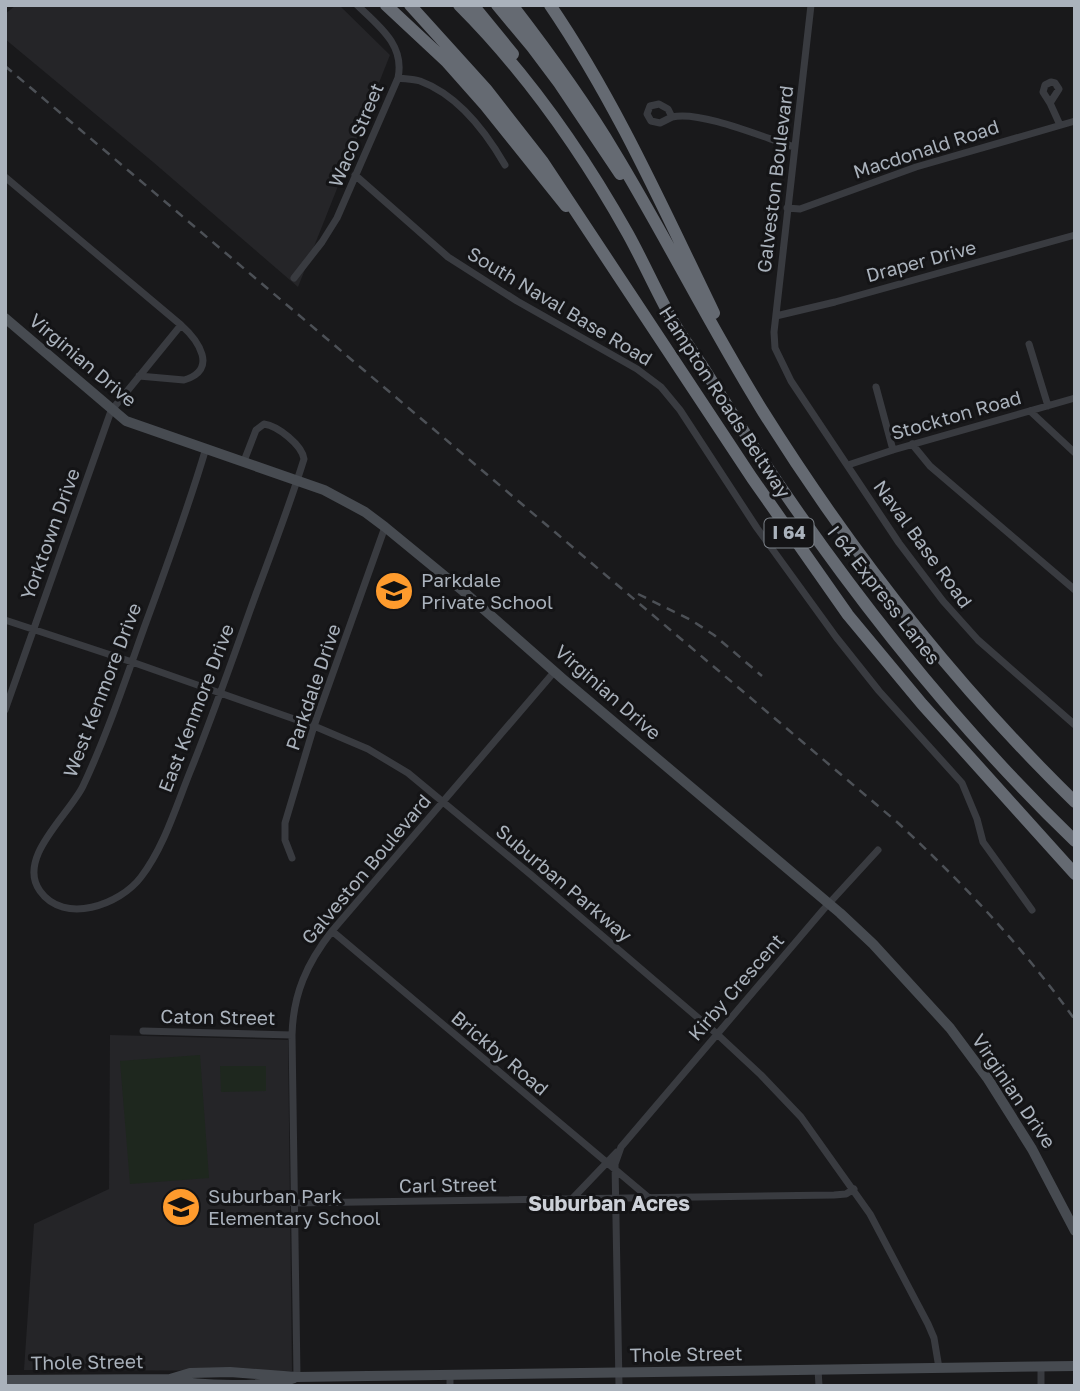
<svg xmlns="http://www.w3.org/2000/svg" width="1080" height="1391" font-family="'Golos Text',sans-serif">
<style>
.built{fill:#252528}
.green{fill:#1e271e}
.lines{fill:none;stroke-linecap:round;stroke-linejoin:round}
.street{stroke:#393b40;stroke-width:7}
.secondary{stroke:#474b51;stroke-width:10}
.highway{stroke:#656a72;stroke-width:12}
.rail{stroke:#4c5056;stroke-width:2.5;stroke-dasharray:9 7;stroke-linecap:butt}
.labels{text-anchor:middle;stroke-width:6;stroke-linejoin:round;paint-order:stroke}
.shield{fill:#141416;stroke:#7d838a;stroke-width:2}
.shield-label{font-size:18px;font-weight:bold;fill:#aab2bc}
.street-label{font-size:19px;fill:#aab2bc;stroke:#141416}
.poi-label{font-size:19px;fill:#aab2bc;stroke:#141416;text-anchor:start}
.neighbourhood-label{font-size:21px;font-weight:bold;fill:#ccd0d7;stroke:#141416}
</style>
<rect width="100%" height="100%" fill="#19191b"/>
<path class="built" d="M 16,5 L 339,5 L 390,55 L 298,287 L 153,162 L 5,39 L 5,14 Z
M 110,1035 L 288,1040 L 292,1371 L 24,1370 L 34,1224 L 109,1189 Z"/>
<path class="green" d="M 200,1055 L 209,1178 L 130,1184 L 120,1061 Z
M 220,1066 L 266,1066 L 266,1091 L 221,1092 Z"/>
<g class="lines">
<path class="street" d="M 811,5 L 774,332 L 775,348 L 791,381 L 899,543 L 943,601 L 978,640 L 1075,725
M 398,78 C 405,79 413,79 420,81 C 458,95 486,132 505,165
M 1051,82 L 1055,83 L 1059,89 L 1050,103 L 1043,92 L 1045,85 Z
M 1050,103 L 1060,125
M 659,104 L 668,109 L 672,117 L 660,123 L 651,121 L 647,114 L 650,106 Z
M 672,117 C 700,110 765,138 794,147
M 355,175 L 448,257 L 517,301 L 637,369 L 661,387 L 680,410 L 757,528 L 836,637 L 879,691 L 962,783 L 977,819 L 983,842 L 1032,910
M 5,177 L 181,325 C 198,340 219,370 184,380 L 139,376
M 787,208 L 800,209 L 916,167 L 1075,121
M 294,278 L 322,242 L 337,218 L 398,78 C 405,45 379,26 357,5
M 776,316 L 835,302 L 1075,235
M 1029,344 L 1048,406
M 876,387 L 893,450
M 1030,411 L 1075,453
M 912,444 L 930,466 L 1075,590
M 206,448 C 188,509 166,568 144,628 C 125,681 107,735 83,786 C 69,815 16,858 40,891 C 64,925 120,905 141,877 C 165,846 177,803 192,767 C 215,710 235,652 256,594 C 273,549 290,504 304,459 C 302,445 278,426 264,424 L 256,430 L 244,461
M 848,465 L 893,450 L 1075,398
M 5,620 L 132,662 L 314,726 L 368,749 L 408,773 L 530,874 L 717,1034 L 761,1075 L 801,1117 L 870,1214 L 928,1324 L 934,1338 L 939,1368
M 5,710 L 111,411 L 181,325
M 292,858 L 285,840 L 285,823 L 314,726 L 385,527
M 332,931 L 649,1198
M 143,1031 L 292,1035
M 572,1199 L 617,1152
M 293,1203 L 834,1195 L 846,1194 L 854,1189
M 818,1369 L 819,1386
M 450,1374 L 450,1386
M 297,1377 L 292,1035 C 293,994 307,963 332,931 L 555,671
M 619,1386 L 615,1164 L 621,1147 L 823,910 L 878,850
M 1041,1386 L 1041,1366"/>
<path class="secondary" d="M 5,318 L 126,421 L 324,490 L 365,512 L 385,527 L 463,591 L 564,680 L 840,913 L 873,944 L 950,1028 L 988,1079 L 1032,1149 L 1075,1231
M 170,1379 L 190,1373 L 230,1372 L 297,1377 L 1075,1366
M 5,1380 L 170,1379 C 197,1386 269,1388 294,1378"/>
<path class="highway" d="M 386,5 L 446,61 L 485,105 L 566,206
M 410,5 L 486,89 L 543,162 L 752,478 L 848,615 L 922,704 L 1075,874
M 459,5 C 526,72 582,152 628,234 C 644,263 658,295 674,323 C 684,340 696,356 706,372 C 811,542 931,702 1075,841
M 473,5 L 513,54
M 497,5 L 532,47 L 559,83 L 620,174
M 512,5 C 549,53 584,101 615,153 C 666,237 710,326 762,410 C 851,552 955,685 1075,802
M 550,5 C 616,102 663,208 714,313"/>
<path class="rail" d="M 5,66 L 897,822 C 963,883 1023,947 1075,1020
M 638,594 L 691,620 L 714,635 L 762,676"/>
</g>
<defs>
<symbol id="school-disc" viewBox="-11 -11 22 22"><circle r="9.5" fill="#fe9b2d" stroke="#141416"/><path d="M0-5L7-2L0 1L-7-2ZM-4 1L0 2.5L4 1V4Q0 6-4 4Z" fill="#111"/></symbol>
</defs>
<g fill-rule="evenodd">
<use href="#school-disc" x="372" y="569" width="44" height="44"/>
<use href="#school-disc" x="159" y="1185" width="44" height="44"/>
</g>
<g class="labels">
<rect class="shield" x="764.5" y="518.5" width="49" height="29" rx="5"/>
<g class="shield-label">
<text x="789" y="539">I 64</text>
</g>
<g class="street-label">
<text transform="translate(356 135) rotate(-67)" y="7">Waco Street</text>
<text transform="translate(926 149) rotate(-18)" y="7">Macdonald Road</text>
<text transform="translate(775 179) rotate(-83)" y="7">Galveston Boulevard</text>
<text transform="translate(921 261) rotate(-15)" y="7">Draper Drive</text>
<text transform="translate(560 306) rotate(31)" y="7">South Naval Base Road</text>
<text transform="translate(83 360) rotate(40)" y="7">Virginian Drive</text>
<text transform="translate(725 402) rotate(57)" y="7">Hampton Roads Beltway</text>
<text transform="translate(956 415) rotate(-16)" y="7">Stockton Road</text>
<text transform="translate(50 534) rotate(-70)" y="7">Yorktown Drive</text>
<text transform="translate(923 544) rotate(54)" y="7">Naval Base Road</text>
<text transform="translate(884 595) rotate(52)" y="7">I 64 Express Lanes</text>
<text transform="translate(313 687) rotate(-71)" y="7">Parkdale Drive</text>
<text transform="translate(102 690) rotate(-69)" y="7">West Kenmore Drive</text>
<text transform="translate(608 692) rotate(41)" y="7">Virginian Drive</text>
<text transform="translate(196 708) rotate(-69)" y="7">East Kenmore Drive</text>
<text transform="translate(366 869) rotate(-50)" y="7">Galveston Boulevard</text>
<text transform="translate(564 883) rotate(40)" y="7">Suburban Parkway</text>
<text transform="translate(736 987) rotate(-49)" y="7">Kirby Crescent</text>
<text transform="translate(218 1017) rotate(1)" y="7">Caton Street</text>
<text transform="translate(500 1053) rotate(40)" y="7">Brickby Road</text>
<text transform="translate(1014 1091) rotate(56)" y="7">Virginian Drive</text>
<text transform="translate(448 1185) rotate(-1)" y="7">Carl Street</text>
<text transform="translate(686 1354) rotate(-1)" y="7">Thole Street</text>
<text transform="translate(87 1362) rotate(-1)" y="7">Thole Street</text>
</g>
<g class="poi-label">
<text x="421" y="587">Parkdale<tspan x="421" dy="22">Private School</tspan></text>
<text x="208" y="1203">Suburban Park<tspan x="208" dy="22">Elementary School</tspan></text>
</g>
<g class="neighbourhood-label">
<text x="609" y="1211">Suburban Acres</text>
</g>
</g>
<rect width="1080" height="1391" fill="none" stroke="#aab2bc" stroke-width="14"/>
</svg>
